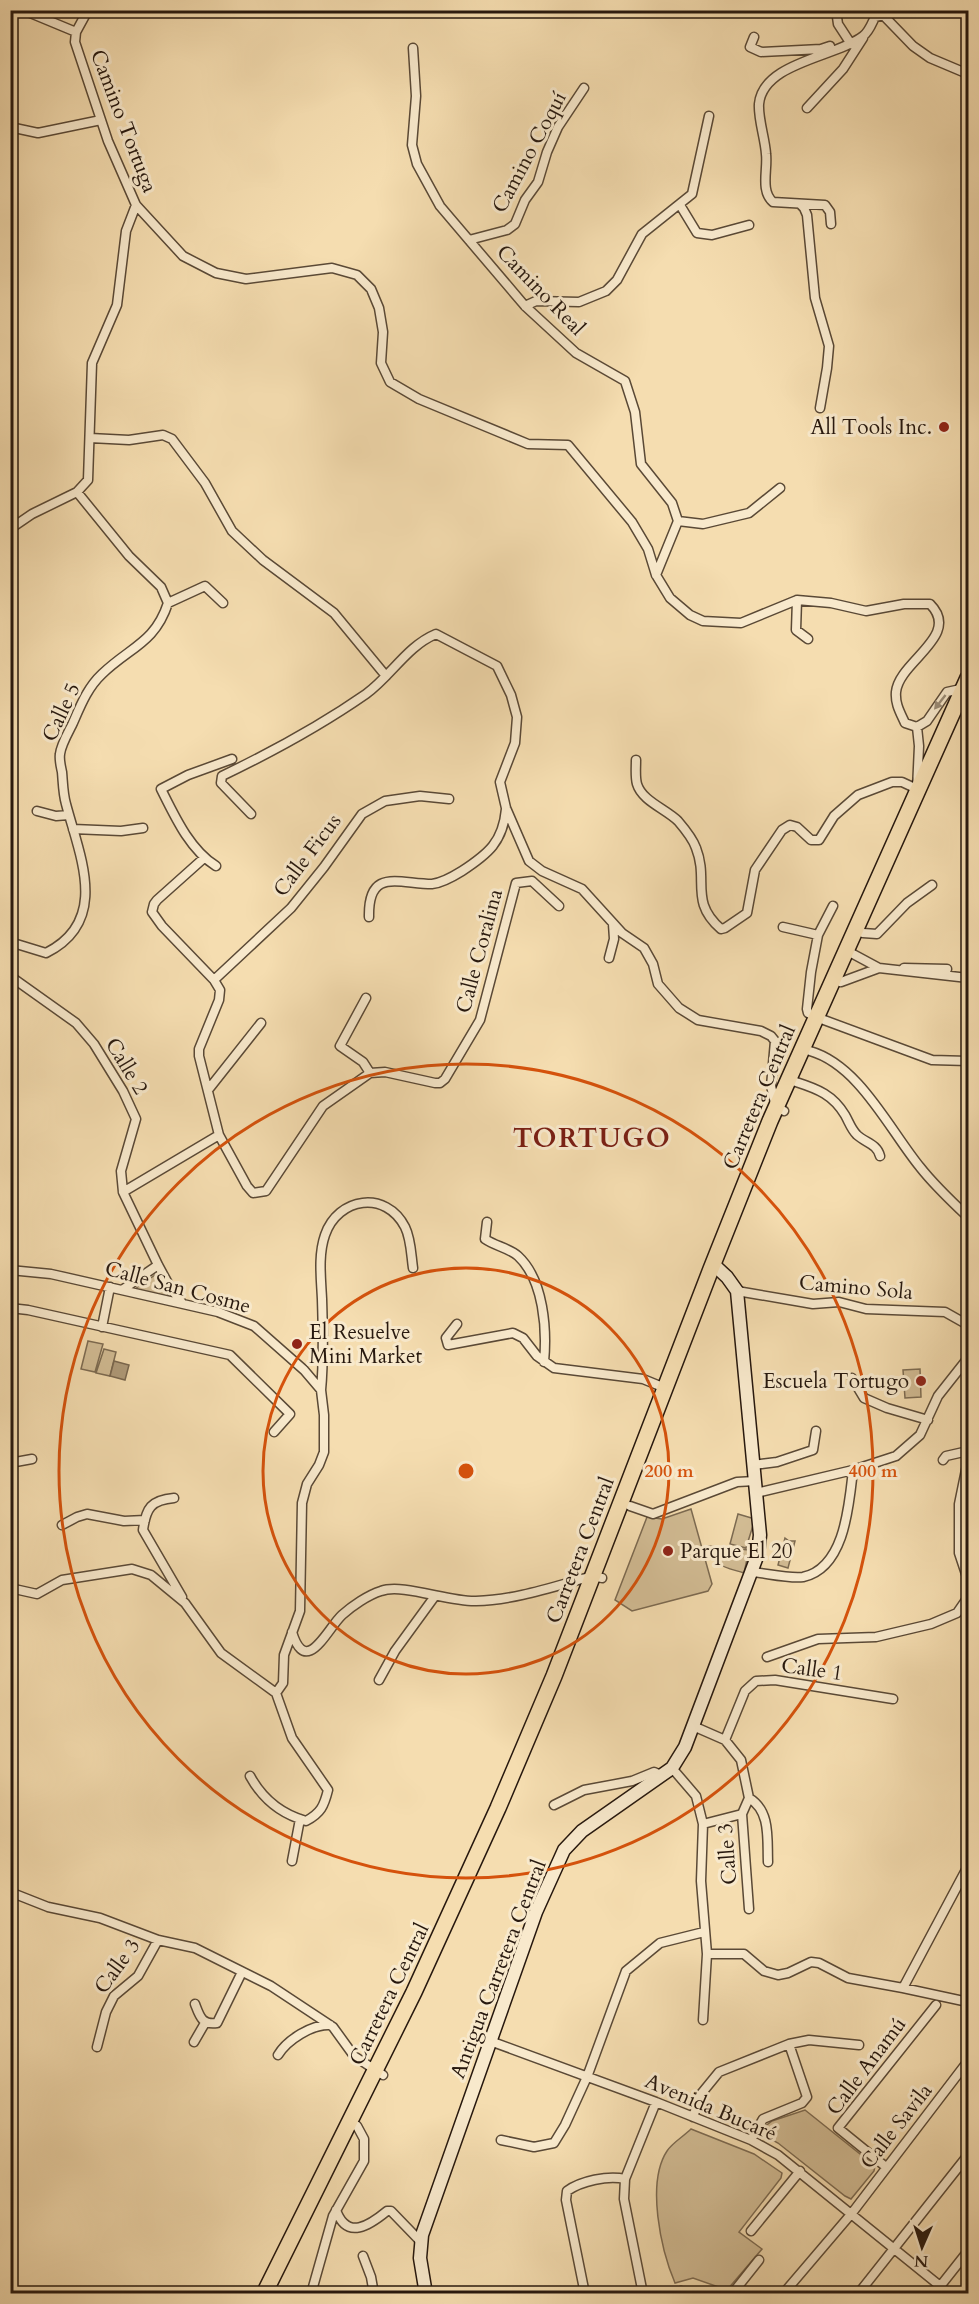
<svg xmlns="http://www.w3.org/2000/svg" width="979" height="2304" font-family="Cardo,serif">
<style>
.green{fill:#d2bc94;stroke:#7c6a51;stroke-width:1.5}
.water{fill:#af9a79;stroke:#79664e;stroke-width:1.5}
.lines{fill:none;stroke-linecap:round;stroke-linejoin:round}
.street-casing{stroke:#5a4936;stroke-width:11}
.secondary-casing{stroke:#27180e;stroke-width:15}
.highway-casing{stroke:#27180e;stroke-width:18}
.street{stroke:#f8e9cc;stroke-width:8}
.secondary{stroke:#f8e9cc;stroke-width:12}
.highway{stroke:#f5ddb0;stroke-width:15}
.oneway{fill:#9a8b76}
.ring{fill:none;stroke:#d5520c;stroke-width:3}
.poi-dot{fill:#8f2418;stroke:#f8e9cc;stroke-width:2}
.labels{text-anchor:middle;stroke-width:6;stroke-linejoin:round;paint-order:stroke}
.street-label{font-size:21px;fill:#27180e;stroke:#f8e9cc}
.poi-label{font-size:21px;fill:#27180e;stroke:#f8e9cc;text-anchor:end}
.district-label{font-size:27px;font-weight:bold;letter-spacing:1.5px;fill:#7a1f14;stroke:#f8e9cc}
.centre{fill:#d5520c;stroke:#f8e9cc;stroke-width:3}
.ring-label{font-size:18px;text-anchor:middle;font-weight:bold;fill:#d5520c;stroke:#f8e9cc;stroke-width:6;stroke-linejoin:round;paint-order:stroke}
</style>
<rect width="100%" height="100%" fill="#f5ddb0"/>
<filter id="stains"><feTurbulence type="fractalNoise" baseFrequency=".00333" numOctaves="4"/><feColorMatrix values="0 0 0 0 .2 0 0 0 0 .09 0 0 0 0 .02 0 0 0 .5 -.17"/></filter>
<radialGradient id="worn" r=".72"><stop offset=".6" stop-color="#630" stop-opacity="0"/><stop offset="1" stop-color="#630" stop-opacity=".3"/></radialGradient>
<path class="green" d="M 155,1275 L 171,1299 L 132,1291 Z
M 88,1341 L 103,1344 L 95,1372 L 81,1369 Z
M 104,1349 L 116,1352 L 110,1376 L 96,1373 Z
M 920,1369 L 921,1397 L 905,1398 L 903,1370 Z
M 691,1509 L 712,1584 L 708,1591 L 632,1611 L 615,1600 L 647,1517 L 662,1519 Z
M 738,1514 L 755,1519 L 746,1548 L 730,1544 Z
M 785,1538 L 789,1541 L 795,1541 L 788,1568 L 778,1565 Z
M 708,1546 L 749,1550 L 744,1573 C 725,1567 713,1567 708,1546 Z
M 805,2110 L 875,2166 L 874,2171 L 851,2199 L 845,2196 L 778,2143 L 762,2134 L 763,2128 L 772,2121 Z
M 691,2129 L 754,2154 L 782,2173 L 781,2178 L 739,2232 L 762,2249 L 727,2290 L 693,2278 L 675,2283 C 661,2250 646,2183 667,2151 C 672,2143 684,2136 691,2129 Z"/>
<path class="water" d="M 114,1361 L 129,1365 L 125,1380 L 110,1376 Z"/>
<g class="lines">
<defs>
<path id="street" d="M 23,10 L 76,32
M 88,10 L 76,32 L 75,42 L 108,141 L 136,205 L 183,256 L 216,273 L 246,279 L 332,268 L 357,275 L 371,289 L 379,308 L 383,332 L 381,363 L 390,382 L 419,399 L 528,444 L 568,445 L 632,522 L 648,549 L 656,575 L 670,598 L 690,615 L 703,621 L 741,623 L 797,600 L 831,603 L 866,611 L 904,604 L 930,604 C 962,636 899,661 896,692 C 895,704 900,712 905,723 L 917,727
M 836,10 L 838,24 L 851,44
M 754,37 L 750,47 L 761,52 L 821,49 L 830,46
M 413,48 L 416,96 L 412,145 L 417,164 L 440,206 L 525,306 L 576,353 L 625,381 L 635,412 L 641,464 L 672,503 L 678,521 L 656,575
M 807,108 L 843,69 L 863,38
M 10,127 L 38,133 L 101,120
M 800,204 L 804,208 L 807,215 L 815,298 L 829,346 L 827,368 L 820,408
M 680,205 L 697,233 L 712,235 L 749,225
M 831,224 L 830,212 L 825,205 L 773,202 C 760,191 768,169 766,154 C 765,138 758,119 759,104 C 763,62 837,57 863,36 C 869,32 872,23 875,17 L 883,15 L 913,46 L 930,58 L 968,74
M 469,240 L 507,230 L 515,224 L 525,200 L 538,182 L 547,152 L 558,127 L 584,88
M 525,306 L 536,301 L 579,302 L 606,291 L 617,280 L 642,234 L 692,194 L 709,116
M 90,438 L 129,440 L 163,435 L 172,439 L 205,483 L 232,531 L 263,560 L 334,613 L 386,676
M 678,521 L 703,524 L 749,513 L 780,488
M 10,529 L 32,514 L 77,492 L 88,480 L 92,363 L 117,305 L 126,231 L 136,205
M 797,600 L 796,630 L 808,639
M 168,603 L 205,586 L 223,603
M 917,727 L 927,721 L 947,692 L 965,688
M 636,760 C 636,768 635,777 637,784 C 642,801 666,809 678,821 C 684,828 693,839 696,848 C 709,881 689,901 721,929 L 725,928 L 747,913 L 755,870 L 782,830 L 790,825 L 797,827 L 811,840 L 819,840 L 834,816 L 858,795 L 892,782 L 902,782 L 917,789 L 919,746 L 917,727
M 37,811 L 56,816 L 69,815
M 251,814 L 221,783 L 222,776 C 272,752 320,726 366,694 C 391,676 407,646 436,634 L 497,666 L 511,695 L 517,717 L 515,743 L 500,782 L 506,808 L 529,861 L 542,871 L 582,889 L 622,933 L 644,948 L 653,964 L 658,984 L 679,1008 L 698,1020 L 761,1031 L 771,1036 L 775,1041 L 771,1086 L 776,1107 L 784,1111
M 73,829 L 121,831 L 143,828
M 204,858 L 157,900 L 154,904 L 152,912 L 162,926 L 214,980 L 220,990 L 219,1000 L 199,1049 L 199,1056 L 219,1135 L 247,1186 L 253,1193 L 266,1191 L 323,1106 L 370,1073 L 385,1072 L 435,1083 L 440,1083 L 445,1079 L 480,1020 L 516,883 L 532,881 L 559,906
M 216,866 C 190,850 175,817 161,789 L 188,775 L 232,759
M 369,917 C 368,867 399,884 432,884 C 442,883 454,876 462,871 C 488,854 503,842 506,809
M 783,927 L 818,935
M 863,933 L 877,934 L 907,903 L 932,885
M 10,942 L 46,953 C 110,921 80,857 66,804 C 63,794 63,783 62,772 C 61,767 59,760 60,754 C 61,745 68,733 72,725 C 80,707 87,688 102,674 C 130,647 155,643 168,603 L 161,587 L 129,556 L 77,492
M 853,954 L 879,968
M 609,958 L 614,939 L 613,924
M 904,968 L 947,969
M 10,976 L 76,1023 L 94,1044 L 123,1091 L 136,1119 L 121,1171 L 123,1192 L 158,1265 L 170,1287 L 182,1303
M 214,980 L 291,908 L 324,867 L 362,814 L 385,801 L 420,796 L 449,799
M 841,982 L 879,968 L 968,978
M 366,998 L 340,1046 L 363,1062 L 370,1073
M 816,1017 L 808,1013 L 807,1009 L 811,972 L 818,935 L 833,906
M 824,1020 L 932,1060 L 968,1061
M 810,1051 C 859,1065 889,1129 920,1167 C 934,1185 951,1201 968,1217
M 796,1082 C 818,1089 833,1095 845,1115 C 849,1122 851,1129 857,1135 C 866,1143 877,1144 880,1156
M 208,1090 L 261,1023
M 123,1192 L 219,1135
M 487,1222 L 485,1239 C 495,1246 509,1248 518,1256 C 544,1280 547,1330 544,1362
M 10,1270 L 51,1274 L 183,1304 L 218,1312 L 254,1326 L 304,1370 L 321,1390 L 324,1415 L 324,1452 L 319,1465 L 307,1484 L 302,1503 L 300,1611 L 284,1655 L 283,1683 L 276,1693
M 122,1290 L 158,1265
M 737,1291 L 813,1304 L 839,1302 L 866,1309 L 945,1312 L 968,1325
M 10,1308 L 28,1310 L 230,1355 L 290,1414 L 274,1432
M 457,1324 L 446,1338 L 448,1345 L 513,1333 L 523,1338 L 537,1356 L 554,1368 L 643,1379 L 665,1388
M 102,1327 L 110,1287
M 852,1378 L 864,1398 L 887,1408 L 928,1420
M 321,1390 C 324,1360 323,1329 322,1299 C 321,1278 318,1255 325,1235 C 338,1197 386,1190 405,1227 C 411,1239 411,1254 413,1268
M 943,1460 L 946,1456 L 968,1451
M 968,1460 L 959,1504 L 959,1553 L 968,1580
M 10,1463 L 32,1459
M 753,1465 L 777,1462 L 813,1450 L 816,1431
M 756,1493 L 853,1470 L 896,1456 L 920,1435 L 938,1396 L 968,1358
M 174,1498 C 151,1500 146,1508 143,1530 L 182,1597
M 630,1506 L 653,1514 L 737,1482 L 755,1481
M 62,1525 L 77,1517 L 87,1514 L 124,1521 L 145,1520
M 752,1572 C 765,1573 790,1579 803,1577 C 845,1568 849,1505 853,1470
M 10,1588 L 37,1594 L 62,1580 L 132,1569 L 151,1575 L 185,1603 L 221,1653 L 276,1693
M 292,1632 C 306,1678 327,1629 342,1615 C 352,1606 368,1595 381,1591 C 402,1583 449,1602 476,1601 C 516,1600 555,1586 593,1576 L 602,1578
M 767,1657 L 818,1639 L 876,1637 L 931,1624 L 957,1613 L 968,1597
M 379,1680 L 395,1651 L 435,1596
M 693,1726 L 725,1740 L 741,1760 L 749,1798 C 771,1811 767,1839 768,1862
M 725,1740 L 745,1691 L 756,1681 L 775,1680 L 893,1699
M 672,1768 L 696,1796 L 703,1824 L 701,1881 L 707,1954 L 703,2020
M 250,1776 C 262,1798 281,1814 306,1821 C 321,1813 324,1806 328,1790 L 292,1738 L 276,1693
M 749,1798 L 742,1814 L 749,1909
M 554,1805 L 584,1790 L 632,1781 L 654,1772 L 663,1776
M 703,1824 L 742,1814
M 292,1861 L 300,1819
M 10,1892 L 48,1907 L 100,1918 L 158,1940 L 195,1948 L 271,1986 L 333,2027 L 354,2056 L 383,2075
M 707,1954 L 744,1954 L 764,1971 L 778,1975 L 788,1973 L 811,1962 L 819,1963 L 848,1978 L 903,1988 L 968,2002
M 903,1988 L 968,1866
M 195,2004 C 200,2017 202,2025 217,2023 L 242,1972
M 490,2041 L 656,2102 L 751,2140 L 778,2155 L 950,2294
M 194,2042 L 205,2023
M 97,2047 L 106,2012 L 114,1996 L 138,1976 L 158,1940
M 278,2055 C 287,2040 312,2024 330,2025
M 693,2117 L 701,2094 L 719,2072 L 789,2044 L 809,2040 L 859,2045
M 501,2140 L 534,2147 L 554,2143 L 565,2125 L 587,2077 L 626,1971 L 660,1943 L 704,1932
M 751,2140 L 763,2119 L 802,2103 L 807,2097 L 789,2044
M 886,2167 L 838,2128 L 936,2005
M 336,2210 C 347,2241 370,2225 387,2211 L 391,2211 L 421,2242
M 751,2231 L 800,2171
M 363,2256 L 371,2277 L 374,2294
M 311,2294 L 333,2216 L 364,2161 L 364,2139 L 357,2126
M 585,2294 L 566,2200 L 567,2191 C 581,2181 608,2175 625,2179
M 643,2294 L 624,2199 L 625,2179 L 656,2102
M 670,2294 L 681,2291
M 732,2294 L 759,2260
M 783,2294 L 852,2213 L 968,2061
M 858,2294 L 968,2155
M 934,2294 L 968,2251"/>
<path id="secondary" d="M 426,2294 L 420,2258 L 422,2235 L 536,1912 L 564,1850 L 582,1831 L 672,1768 L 685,1747 L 758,1554 L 760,1535 L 737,1291 L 727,1277 L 713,1264"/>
<path id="highway" d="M 264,2294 L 414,1992 L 498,1808 L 554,1676 L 711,1269 L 770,1121 L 968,678"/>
</defs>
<use href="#street" class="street-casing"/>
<use href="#secondary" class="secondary-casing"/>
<use href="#highway" class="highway-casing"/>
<use href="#street" class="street"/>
<use href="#secondary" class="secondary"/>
<use href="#highway" class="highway"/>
</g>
<defs><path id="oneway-solid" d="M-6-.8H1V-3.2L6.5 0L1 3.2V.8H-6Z" transform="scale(1.5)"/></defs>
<use class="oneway" href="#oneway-solid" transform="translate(940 702) rotate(128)"/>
<g class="ring">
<circle cx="466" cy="1471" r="203"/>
<circle cx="466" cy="1471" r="407"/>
</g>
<g class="poi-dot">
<circle cx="944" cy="427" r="6"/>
<circle cx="297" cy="1344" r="6"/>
<circle cx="921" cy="1381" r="6"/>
<circle cx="668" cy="1551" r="6"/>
</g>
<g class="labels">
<g class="street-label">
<text transform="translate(124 121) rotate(69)" y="7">Camino Tortuga</text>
<text transform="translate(529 152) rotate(-62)" y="7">Camino Coquí</text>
<text transform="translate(541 290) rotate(46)" y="7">Camino Real</text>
<text transform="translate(61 712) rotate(-65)" y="7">Calle 5</text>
<text transform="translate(307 855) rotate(-53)" y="7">Calle Ficus</text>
<text transform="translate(479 951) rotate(-75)" y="7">Calle Coralina</text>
<text transform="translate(127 1066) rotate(59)" y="7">Calle 2</text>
<text transform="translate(759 1097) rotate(-67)" y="7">Carretera Central</text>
<text transform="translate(178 1287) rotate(15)" y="7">Calle San Cosme</text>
<text transform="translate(856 1287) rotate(5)" y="7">Camino Sola</text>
<text transform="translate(580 1550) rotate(-69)" y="7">Carretera Central</text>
<text transform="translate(812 1669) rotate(8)" y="7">Calle 1</text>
<text transform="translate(727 1854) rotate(-94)" y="7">Calle 3</text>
<text transform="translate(117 1966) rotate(-54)" y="7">Calle 3</text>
<text transform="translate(498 1969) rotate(-69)" y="7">Antigua Carretera Central</text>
<text transform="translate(389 1994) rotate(-64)" y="7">Carretera Central</text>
<text transform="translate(866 2066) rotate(-53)" y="7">Calle Anamú</text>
<text transform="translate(711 2107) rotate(23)" y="7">Avenida Bucaré</text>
<text transform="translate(896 2126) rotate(-52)" y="7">Calle Savila</text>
</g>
<g class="poi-label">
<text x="932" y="434">All Tools Inc.</text>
<text x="309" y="1339" text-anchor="start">El Resuelve<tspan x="309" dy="24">Mini Market</tspan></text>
<text x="909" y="1388">Escuela Tortugo</text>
<text x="680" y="1558" text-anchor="start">Parque El 20</text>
</g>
<g class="district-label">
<text x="592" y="1147">TORTUGO</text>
</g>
</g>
<circle cx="466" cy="1471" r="9" class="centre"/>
<g class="ring-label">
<text x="669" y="1477">200 m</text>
<text x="873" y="1477">400 m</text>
</g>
<rect width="979" height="2304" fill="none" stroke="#f5ddb0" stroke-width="36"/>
<rect x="12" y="12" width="955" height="2280" fill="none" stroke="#27180e" stroke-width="3"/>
<rect x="18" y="18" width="943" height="2268" fill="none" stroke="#27180e" stroke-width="1.5"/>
<g transform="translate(922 2247) rotate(183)" stroke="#f8e9cc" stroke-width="4.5" paint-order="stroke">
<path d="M0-4.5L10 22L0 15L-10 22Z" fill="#27180e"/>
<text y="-9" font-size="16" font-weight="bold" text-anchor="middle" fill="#27180e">N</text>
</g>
<rect width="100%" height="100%" filter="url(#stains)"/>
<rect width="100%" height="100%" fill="url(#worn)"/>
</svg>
